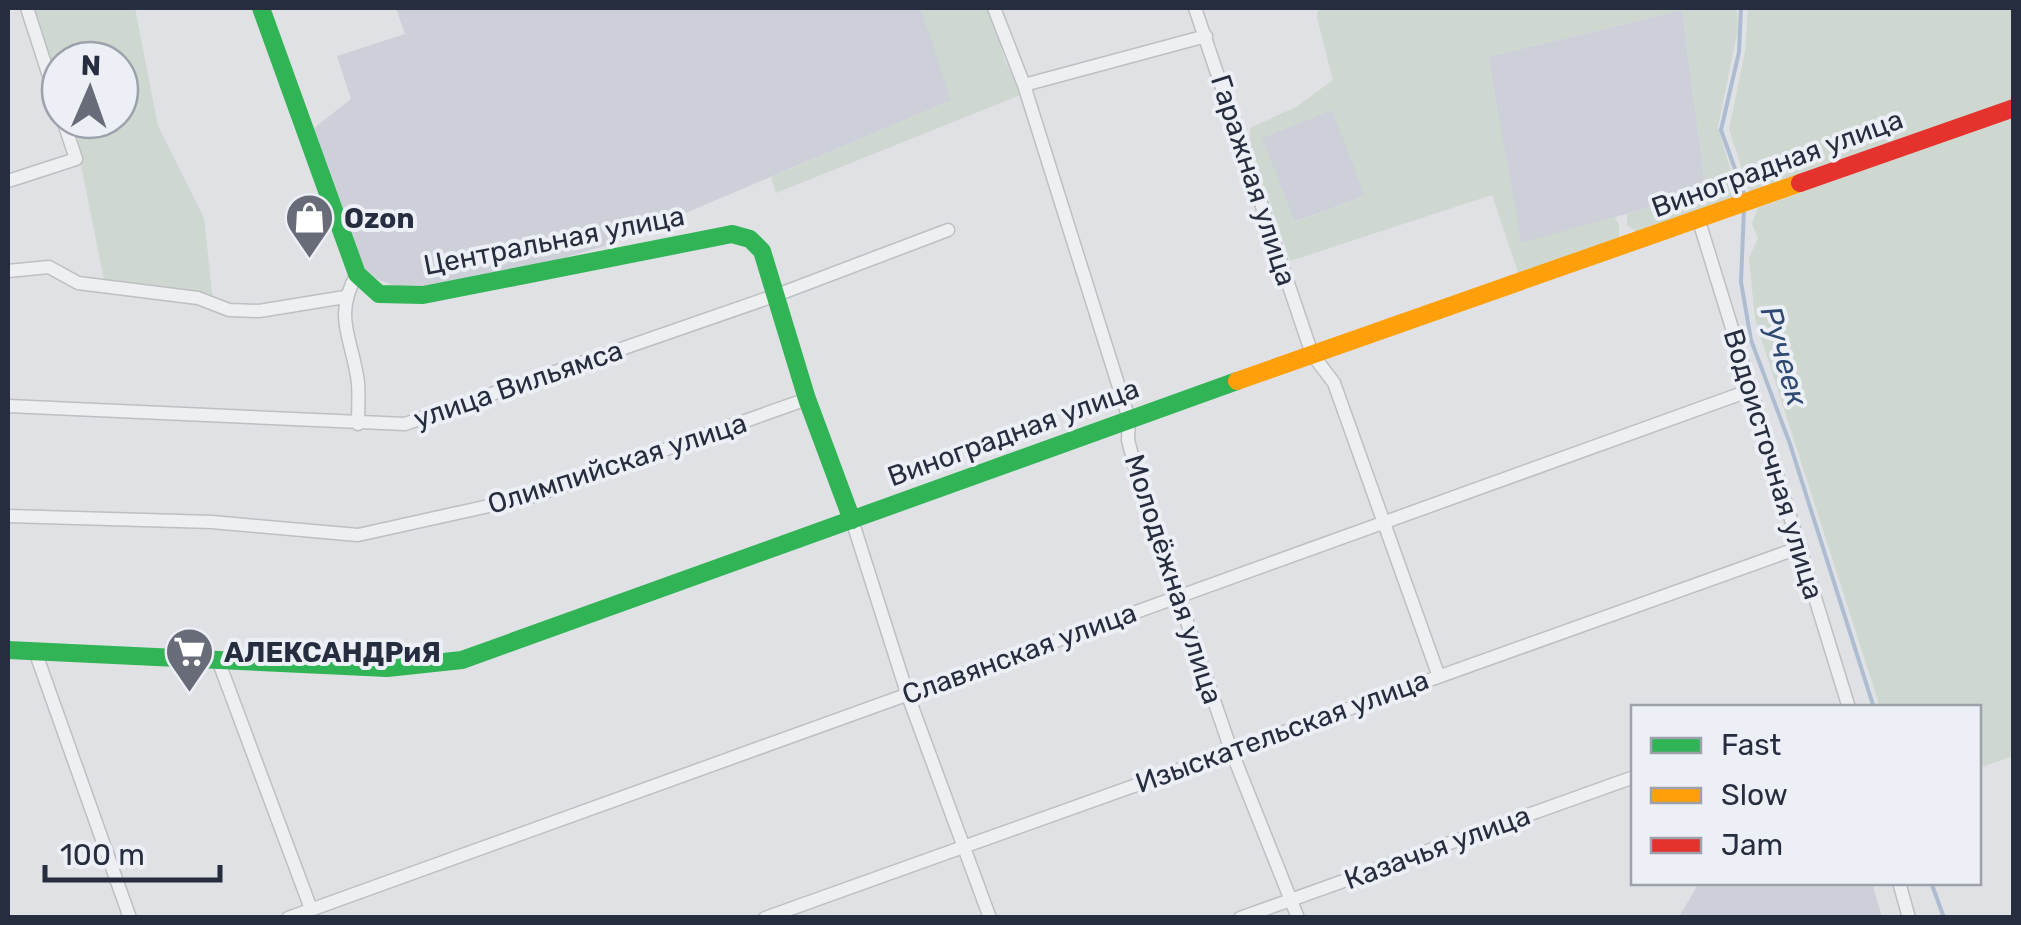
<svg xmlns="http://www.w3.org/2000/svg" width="2021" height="925" font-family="Rubik,sans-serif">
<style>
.built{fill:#cdd0d8}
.green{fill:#ced8d0;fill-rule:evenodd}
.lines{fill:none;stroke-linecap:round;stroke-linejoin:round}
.stream{stroke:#adbcd1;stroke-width:4}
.street-casing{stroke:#bdbfc3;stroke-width:15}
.street{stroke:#eeeff1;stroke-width:12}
.fast{stroke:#30b455;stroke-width:18}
.slow{stroke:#ff9f0a;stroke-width:18}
.jam{stroke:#e5322d;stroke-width:18}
.labels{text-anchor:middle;stroke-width:8;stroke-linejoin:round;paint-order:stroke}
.street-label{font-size:28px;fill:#262d3e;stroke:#eceff5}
.poi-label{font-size:28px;font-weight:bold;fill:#262d3e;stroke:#eceff5;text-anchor:start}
.water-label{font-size:30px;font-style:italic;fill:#304972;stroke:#eceff5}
</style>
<rect width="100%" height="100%" fill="#dfe1e5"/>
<path class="built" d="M 396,8 L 921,8 L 952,100 L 615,243 L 553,261 L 421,287 L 396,286 L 377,279 L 362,266 L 309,132 L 351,99 L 337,56 L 405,34 Z
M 1682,10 L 1706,191 L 1521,244 L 1488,57 Z
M 1333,109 L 1365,196 L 1294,222 L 1261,138 Z
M 1699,883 L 1872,883 L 1882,917 L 1679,917 Z"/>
<path class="green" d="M 31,8 L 135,8 L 158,126 L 204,218 L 213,301 L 105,285 L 79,155 L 68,120 L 120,120 L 120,60 L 60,60 L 60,97 Z
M 921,8 L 990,8 L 1005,61 L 1023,94 L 776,193 L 771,177 L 951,100 Z
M 1318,8 L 1737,8 L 1738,29 L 1718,127 L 1739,199 L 1637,232 L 1627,225 L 1627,214 L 1706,190 L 1682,10 L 1488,57 L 1521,243 L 1614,217 L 1619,224 L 1619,238 L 1519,275 L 1492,195 L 1290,261 L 1250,144 L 1250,128 L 1296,107 L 1333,80 L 1317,18 ZM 1332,110 L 1365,196 L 1295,222 L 1262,138 Z
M 1748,8 L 2013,8 L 2013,101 L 1750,194 L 1729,129 L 1745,51 Z
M 2013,116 L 2013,756 L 1979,768 L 1978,708 L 1880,707 L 1755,319 L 1749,258 L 1758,238 L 1752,224 L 1758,208 Z"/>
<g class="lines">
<path class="stream" d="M 1741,8 L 1739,52 L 1721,130 L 1744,194
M 1744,208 L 1741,282 L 1751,340 L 1790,444 L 1874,708
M 1931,882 L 1944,918"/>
<defs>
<path id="street" d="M 27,8 L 60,110
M 994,8 L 1024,85 L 1129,419 L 1128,440 L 1139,482 L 1231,750 L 1298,918
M 1195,8 L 1312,354 L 1334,383 L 1438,674
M 1024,85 L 1206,36
M 8,181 L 76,159 L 63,120
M 1699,221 L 1849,708
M 8,271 L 49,267 L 78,283 L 198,298 L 229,310 L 259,311 L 345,297
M 357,274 C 332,318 353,339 358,383 C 359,396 358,411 358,424
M 8,406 L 405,424 L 774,296 L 948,230
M 8,516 L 212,522 L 358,535 L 534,496 L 807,399
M 852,520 L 907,693 L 990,918
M 35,651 L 130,918
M 218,660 L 311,909
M 1899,882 L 1909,918
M 288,918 L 1751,390
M 765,918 L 1801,547
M 1240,918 L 1634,777"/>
</defs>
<use href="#street" class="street-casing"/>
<use href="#street" class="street"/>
<path class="fast" d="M 261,8 L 357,274 L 379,294 L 423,295 L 732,234 L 750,239 L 762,251 L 807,399 L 852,520
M 8,650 L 387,668 L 462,660 L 1237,381"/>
<path class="slow" d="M 1237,381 L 1800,183"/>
<path class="jam" d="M 1800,183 L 2014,108"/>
</g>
<defs>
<symbol id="shop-pin" viewBox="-11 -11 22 30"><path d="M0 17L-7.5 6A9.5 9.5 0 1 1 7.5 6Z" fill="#676c78" stroke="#eceff5"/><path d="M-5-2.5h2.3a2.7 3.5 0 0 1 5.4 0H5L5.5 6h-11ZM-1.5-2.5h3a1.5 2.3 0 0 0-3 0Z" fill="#fff"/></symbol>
<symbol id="supermarket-pin" viewBox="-11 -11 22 30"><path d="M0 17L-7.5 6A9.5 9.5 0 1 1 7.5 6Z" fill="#676c78" stroke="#eceff5"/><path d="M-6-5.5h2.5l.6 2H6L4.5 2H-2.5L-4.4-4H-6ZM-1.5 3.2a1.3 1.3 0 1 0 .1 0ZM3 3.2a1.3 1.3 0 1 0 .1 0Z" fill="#fff"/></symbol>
</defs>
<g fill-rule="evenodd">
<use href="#shop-pin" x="282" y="190" width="55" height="75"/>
<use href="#supermarket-pin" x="162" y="624" width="55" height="75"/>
</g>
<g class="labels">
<g class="street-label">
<text transform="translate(1777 163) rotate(-20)" y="10">Виноградная улица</text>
<text transform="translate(1254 180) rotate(72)" y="10">Гаражная улица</text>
<text transform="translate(554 240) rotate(-11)" y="10">Центральная улица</text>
<text transform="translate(518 384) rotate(-19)" y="10">улица Вильямса</text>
<text transform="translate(1013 432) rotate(-20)" y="10">Виноградная улица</text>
<text transform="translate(617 463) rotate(-18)" y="10">Олимпийская улица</text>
<text transform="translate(1774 464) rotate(73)" y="10">Водоисточная улица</text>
<text transform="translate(1174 579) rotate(72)" y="10">Молодёжная улица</text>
<text transform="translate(1019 653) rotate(-20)" y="10">Славянская улица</text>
<text transform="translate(1282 731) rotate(-20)" y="10">Изыскательская улица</text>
<text transform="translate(1437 847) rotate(-20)" y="10">Казачья улица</text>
</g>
<g class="poi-label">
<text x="344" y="228">Ozon</text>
<text x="224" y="662">АЛЕКСАНДРиЯ</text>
</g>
<g class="water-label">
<text transform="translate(1784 356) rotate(74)" y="10">Ручеек</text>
</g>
</g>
<rect width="2021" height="925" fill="none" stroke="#262d3e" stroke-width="20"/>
<rect x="1631" y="705" width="350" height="180" fill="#eceff5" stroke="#9da1ac" stroke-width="2.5"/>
<rect x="1651" y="738" width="50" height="15" fill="#30b455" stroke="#9da1ac" stroke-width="2.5"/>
<text x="1721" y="755" font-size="30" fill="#262d3e">Fast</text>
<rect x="1651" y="788" width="50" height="15" fill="#ff9f0a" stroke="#9da1ac" stroke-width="2.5"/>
<text x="1721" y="805" font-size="30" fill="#262d3e">Slow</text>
<rect x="1651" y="838" width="50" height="15" fill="#e5322d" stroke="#9da1ac" stroke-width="2.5"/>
<text x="1721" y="855" font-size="30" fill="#262d3e">Jam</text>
<g transform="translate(90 90) rotate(2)"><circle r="48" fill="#eceff5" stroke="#9da1ac" stroke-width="2.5"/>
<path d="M0-8L18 38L0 25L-18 38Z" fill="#676c78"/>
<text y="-15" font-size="28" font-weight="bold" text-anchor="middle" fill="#262d3e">N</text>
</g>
<path d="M45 865v15h175v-15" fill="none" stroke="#262d3e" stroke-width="5"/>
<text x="60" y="865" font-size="30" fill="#262d3e" stroke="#eceff5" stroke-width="8" paint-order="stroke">100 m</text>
</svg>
